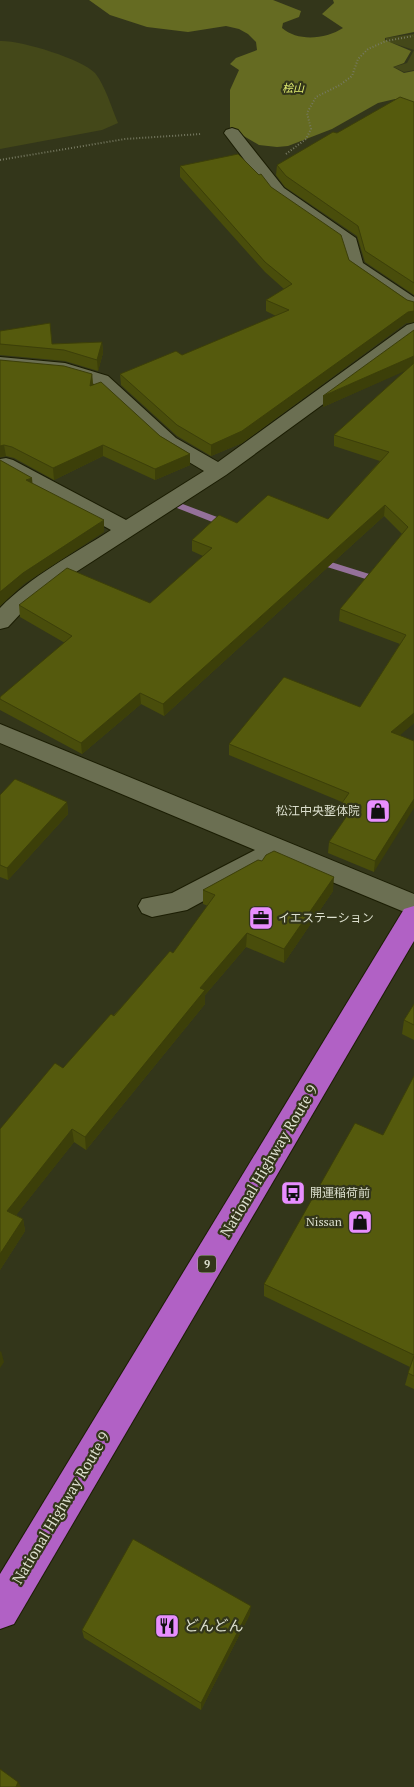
<svg xmlns="http://www.w3.org/2000/svg" width="414" height="1787" font-family="'PT Serif','Noto Sans JP',serif">
<style>
.green{fill:#444819}
.forest{fill:#656b22}
.lines{fill:none;stroke-linecap:round;stroke-linejoin:round}
.stream{fill:#95719a;fill-rule:evenodd}
.minor-casing{stroke:#1b1d03;stroke-width:2}
.highway-casing{stroke:#1b1d03;stroke-width:2}
.path{stroke:#767961;stroke-width:2;stroke-dasharray:1 2;stroke-linecap:butt}
.minor{fill:#6b6f52;fill-rule:evenodd}
.highway{fill:#b161c5;fill-rule:evenodd}
.wall{fill:#494d0b}
.shaded-wall{fill:#3c3f09}
.building{fill:#555a0d;stroke:#3c3f09}
.labels{text-anchor:middle;stroke-width:4.5;stroke-linejoin:round;paint-order:stroke}
.far-park-label{font-size:11px;font-style:italic;fill:#e1ed71;stroke:#33361a}
.shield{fill:#33361a;stroke:#a9ac98;stroke-width:1}
.shield-label{font-size:11px;font-weight:bold;fill:#dcdfce}
.poi-label{font-size:12px;fill:#dcdfce;stroke:#33361a;text-anchor:end}
.near-street-label{font-size:15px;fill:#dcdfce;stroke:#33361a}
.near-poi-label{font-size:15px;fill:#dcdfce;stroke:#33361a;text-anchor:start}
</style>
<rect width="100%" height="100%" fill="#33361a"/>
<path class="green" d="M 414,34 L 414,70 L 404,72 L 394,67 L 407,63 L 414,50 L 386,41 L 386,38 Z
M 0,41 C 20,40 82,59 95,73 C 105,85 112,109 118,123 L 102,130 L 0,149 Z"/>
<path class="forest" d="M 89,0 L 273,0 L 301,11 L 299,17 L 283,23 L 282,28 C 298,42 326,39 343,28 L 322,14 L 334,3 L 333,0 L 414,0 L 414,32 L 385,38 L 385,40 L 411,51 L 404,63 L 393,67 L 404,73 L 414,71 L 414,104 L 395,99 L 378,103 L 332,129 L 288,146 L 277,147 L 259,145 L 230,128 L 230,90 L 239,70 L 230,64 L 236,58 L 257,50 L 256,42 L 248,34 L 239,29 L 226,26 L 188,32 L 147,27 L 110,15 Z"/>
<g class="lines">
<path class="stream" d="M 180,503 L 233,523 L 234,525 L 233,527 L 225,527 L 177,508 L 175,506 Z
M 315,557 L 414,588 L 414,594 L 311,562 L 310,560 Z"/>
<defs>
<path id="minor" d="M 232,128 L 238,130 L 284,188 L 356,238 L 363,263 L 414,297 L 414,311 L 407,309 L 349,269 L 342,244 L 272,196 L 224,133 L 226,130 Z
M 414,323 L 414,338 L 226,475 L 59,583 L 23,611 L 8,627 L 0,629 L 0,608 C 31,576 74,554 111,530 L 0,469 L 0,459 L 6,458 L 13,460 L 126,520 L 204,471 L 162,446 L 94,384 L 65,375 L 0,369 L 0,357 L 65,363 L 108,376 L 176,438 L 218,462 L 407,325 Z
M 0,724 L 414,894 L 414,916 L 279,860 L 187,910 L 152,917 L 142,913 L 138,906 L 142,899 L 172,893 L 255,850 L 0,743 Z"/>
<path id="highway" d="M 414,906 L 414,941 L 14,1624 L 0,1629 L 0,1574 L 404,909 Z"/>
</defs>
<use href="#minor" class="minor-casing"/>
<use href="#highway" class="highway-casing"/>
<path class="path" d="M 286,154 L 306,139 L 311,129 L 307,113 L 316,97 L 340,85 L 352,76 L 358,59 L 368,49 L 386,41 L 413,36
M 0,160 L 125,139 L 201,134"/>
<use href="#minor" class="minor"/>
<use href="#highway" class="highway"/>
</g>
<path class="wall" d="M 414,102 L 414,295 L 365,262 L 357,236 L 285,187 L 276,175 L 277,165 L 337,133 Z
M 180,166 L 271,187 L 349,260 L 407,300 L 414,302 L 414,322 L 406,323 L 242,443 L 211,456 L 177,436 L 121,385 L 120,374 L 182,355 L 276,316 L 266,311 L 266,300 L 284,289 L 265,272 L 180,177 Z
M 414,330 L 414,722 L 413,724 L 399,735 L 374,872 L 328,853 L 329,842 L 347,816 L 341,814 L 342,802 L 229,755 L 229,744 L 360,707 L 400,644 L 339,621 L 340,609 L 402,534 L 384,516 L 164,716 L 141,704 L 82,754 L 0,710 L 0,697 L 65,643 L 20,617 L 19,605 L 150,603 L 203,556 L 192,551 L 192,540 L 237,523 L 328,519 L 380,461 L 334,446 L 334,435 L 406,370 L 323,407 Z
M 0,331 L 52,344 L 102,342 L 103,353 L 98,371 L 65,361 L 0,355 Z
M 0,360 L 92,374 L 93,385 L 160,436 L 190,454 L 190,465 L 155,480 L 103,456 L 54,480 L 14,458 L 6,456 L 0,457 Z
M 0,795 L 67,802 L 68,814 L 8,880 L 0,877 Z
M 203,890 L 333,891 L 284,963 L 246,947 L 205,995 L 205,1004 L 86,1150 L 74,1142 L 16,1215 L 23,1219 L 25,1231 L 0,1270 L 0,1129 L 63,1068 L 173,953 L 208,906 L 203,904 Z
M 414,1004 L 414,1040 L 402,1034 L 404,1020 Z
M 414,1076 L 414,1389 L 405,1385 L 410,1367 L 264,1296 L 264,1284 L 383,1135 Z
M 250,1614 L 201,1710 L 84,1638 L 82,1630 Z"/>
<path class="shaded-wall" d="M 414,311 L 414,322 L 406,323 L 242,443 L 211,456 L 211,445 L 408,312 Z
M 102,342 L 103,353 L 98,371 L 97,360 Z
M 414,356 L 414,367 L 323,407 L 323,396 Z
M 92,374 L 93,386 L 90,386 Z
M 4,445 L 6,456 L 0,457 L 0,446 Z
M 103,445 L 103,456 L 54,480 L 53,468 Z
M 190,454 L 190,465 L 155,480 L 155,469 Z
M 32,478 L 33,489 L 26,480 Z
M 385,505 L 384,516 L 164,716 L 163,704 Z
M 104,520 L 104,532 L 24,584 L 0,606 L 0,592 L 23,573 Z
M 140,693 L 141,704 L 82,754 L 81,743 Z
M 414,713 L 414,722 L 413,724 L 390,744 L 391,732 Z
M 414,799 L 414,808 L 374,872 L 375,861 Z
M 67,802 L 68,814 L 8,880 L 7,868 Z
M 334,877 L 333,891 L 284,963 L 284,949 Z
M 247,933 L 246,947 L 205,995 L 205,1004 L 86,1150 L 85,1137 L 200,988 Z
M 72,1129 L 74,1142 L 9,1224 L 7,1211 Z
M 23,1219 L 25,1231 L 0,1270 L 0,1254 Z
M 1,1351 L 4,1362 L 0,1368 L 0,1352 Z
M 251,1606 L 250,1614 L 201,1710 L 201,1703 Z
M 18,1782 L 21,1787 L 16,1787 Z"/>
<path class="building" d="M 400,97 L 414,102 L 414,283 L 365,251 L 358,226 L 286,176 L 277,165 L 333,132 L 337,133 Z
M 238,154 L 259,175 L 261,174 L 271,187 L 341,235 L 349,260 L 407,300 L 414,302 L 414,311 L 408,312 L 242,431 L 211,445 L 177,425 L 120,374 L 176,351 L 182,355 L 289,310 L 266,300 L 292,284 L 265,262 L 180,166 Z
M 50,323 L 52,344 L 102,342 L 97,360 L 64,350 L 0,344 L 0,331 Z
M 414,330 L 414,356 L 323,396 Z
M 0,360 L 64,366 L 92,374 L 90,386 L 101,382 L 160,436 L 190,454 L 155,469 L 103,445 L 53,468 L 12,447 L 4,445 L 0,446 Z
M 414,363 L 414,713 L 391,732 L 414,741 L 414,799 L 375,861 L 329,842 L 353,807 L 342,803 L 349,793 L 229,744 L 284,677 L 360,707 L 406,635 L 340,609 L 408,527 L 385,505 L 163,704 L 140,693 L 81,743 L 0,699 L 0,697 L 72,636 L 19,605 L 67,568 L 150,603 L 212,548 L 192,540 L 219,515 L 237,523 L 268,495 L 328,519 L 389,452 L 334,435 Z
M 0,460 L 32,478 L 26,480 L 104,520 L 23,573 L 0,592 Z
M 15,779 L 67,802 L 7,868 L 0,865 L 0,795 Z
M 274,851 L 334,877 L 284,949 L 247,933 L 200,988 L 205,990 L 85,1137 L 72,1129 L 7,1211 L 23,1219 L 0,1254 L 0,1129 L 55,1063 L 63,1068 L 111,1014 L 114,1016 L 170,951 L 173,953 L 215,895 L 203,890 L 258,860 L 262,861 L 266,855 Z
M 414,1004 L 414,1025 L 404,1020 Z
M 414,1076 L 414,1355 L 264,1284 L 355,1123 L 383,1135 Z
M 414,1356 L 414,1376 L 408,1373 Z
M 133,1539 L 251,1606 L 201,1703 L 82,1630 Z
M 0,1769 L 18,1782 L 16,1787 L 0,1787 Z"/>
<defs>
<symbol id="shop-square" viewBox="-11 -11 22 22"><rect x="-9" y="-9" width="18" height="18" rx="4" fill="#e88eff" stroke="#33361a"/><path d="M-5-2.5h2.3a2.7 3.5 0 0 1 5.4 0H5L5.5 6h-11ZM-1.5-2.5h3a1.5 2.3 0 0 0-3 0Z" fill="#111"/></symbol>
<symbol id="office-square" viewBox="-11 -11 22 22"><rect x="-9" y="-9" width="18" height="18" rx="4" fill="#e88eff" stroke="#33361a"/><path d="M-6-3h4V-5.5h4V-3h4V5H-6ZM-1-4.5V-3h2v-1.5ZM-6 0V1H6V0Z" fill="#111"/></symbol>
<symbol id="bus-square" viewBox="-11 -11 22 22"><rect x="-9" y="-9" width="18" height="18" rx="4" fill="#e88eff" stroke="#33361a"/><path d="M-5-6H5V4H4V6H2V4H-2V6H-4V4H-5ZM-3.5-4V0h7V-4ZM-3.5 1.2v1.5H-2V1.2ZM2 1.2v1.5H3.5V1.2Z" fill="#111"/></symbol>
<symbol id="restaurant-square" viewBox="-11 -11 22 22"><rect x="-9" y="-9" width="18" height="18" rx="4" fill="#e88eff" stroke="#33361a"/><path d="M-5-6h1v4h1v-4h1v4h1v-4h1v5L-1.5 .5V6h-2V.5L-5-1ZM5-6V6H3V1.5H1.5Q1.5-4 5-6Z" fill="#111"/></symbol>
</defs>
<g fill-rule="evenodd">
<use href="#shop-square" x="364" y="797" width="28" height="28"/>
<use href="#office-square" x="247" y="904" width="28" height="28"/>
<use href="#bus-square" x="279" y="1179" width="28" height="28"/>
<use href="#shop-square" x="346" y="1208" width="28" height="28"/>
<use href="#restaurant-square" x="153" y="1612" width="28" height="28"/>
</g>
<g class="labels">
<g class="far-park-label">
<text x="293" y="92">桧山</text>
</g>
<rect class="shield" x="198" y="1255.5" width="18" height="17" rx="4"/>
<g class="shield-label">
<text x="207" y="1268">9</text>
</g>
<g class="poi-label">
<text x="360" y="815">松江中央整体院</text>
<text x="278" y="922" text-anchor="start">イエステーション</text>
<text x="310" y="1197" text-anchor="start">開運稲荷前</text>
<text x="342" y="1226">Nissan</text>
</g>
<g class="near-street-label">
<text transform="translate(269 1161) rotate(-59)" y="5">National Highway Route 9</text>
<text transform="translate(61 1508) rotate(-59)" y="5">National Highway Route 9</text>
</g>
<g class="near-poi-label">
<text x="184" y="1631">どんどん</text>
</g>
</g>
</svg>
